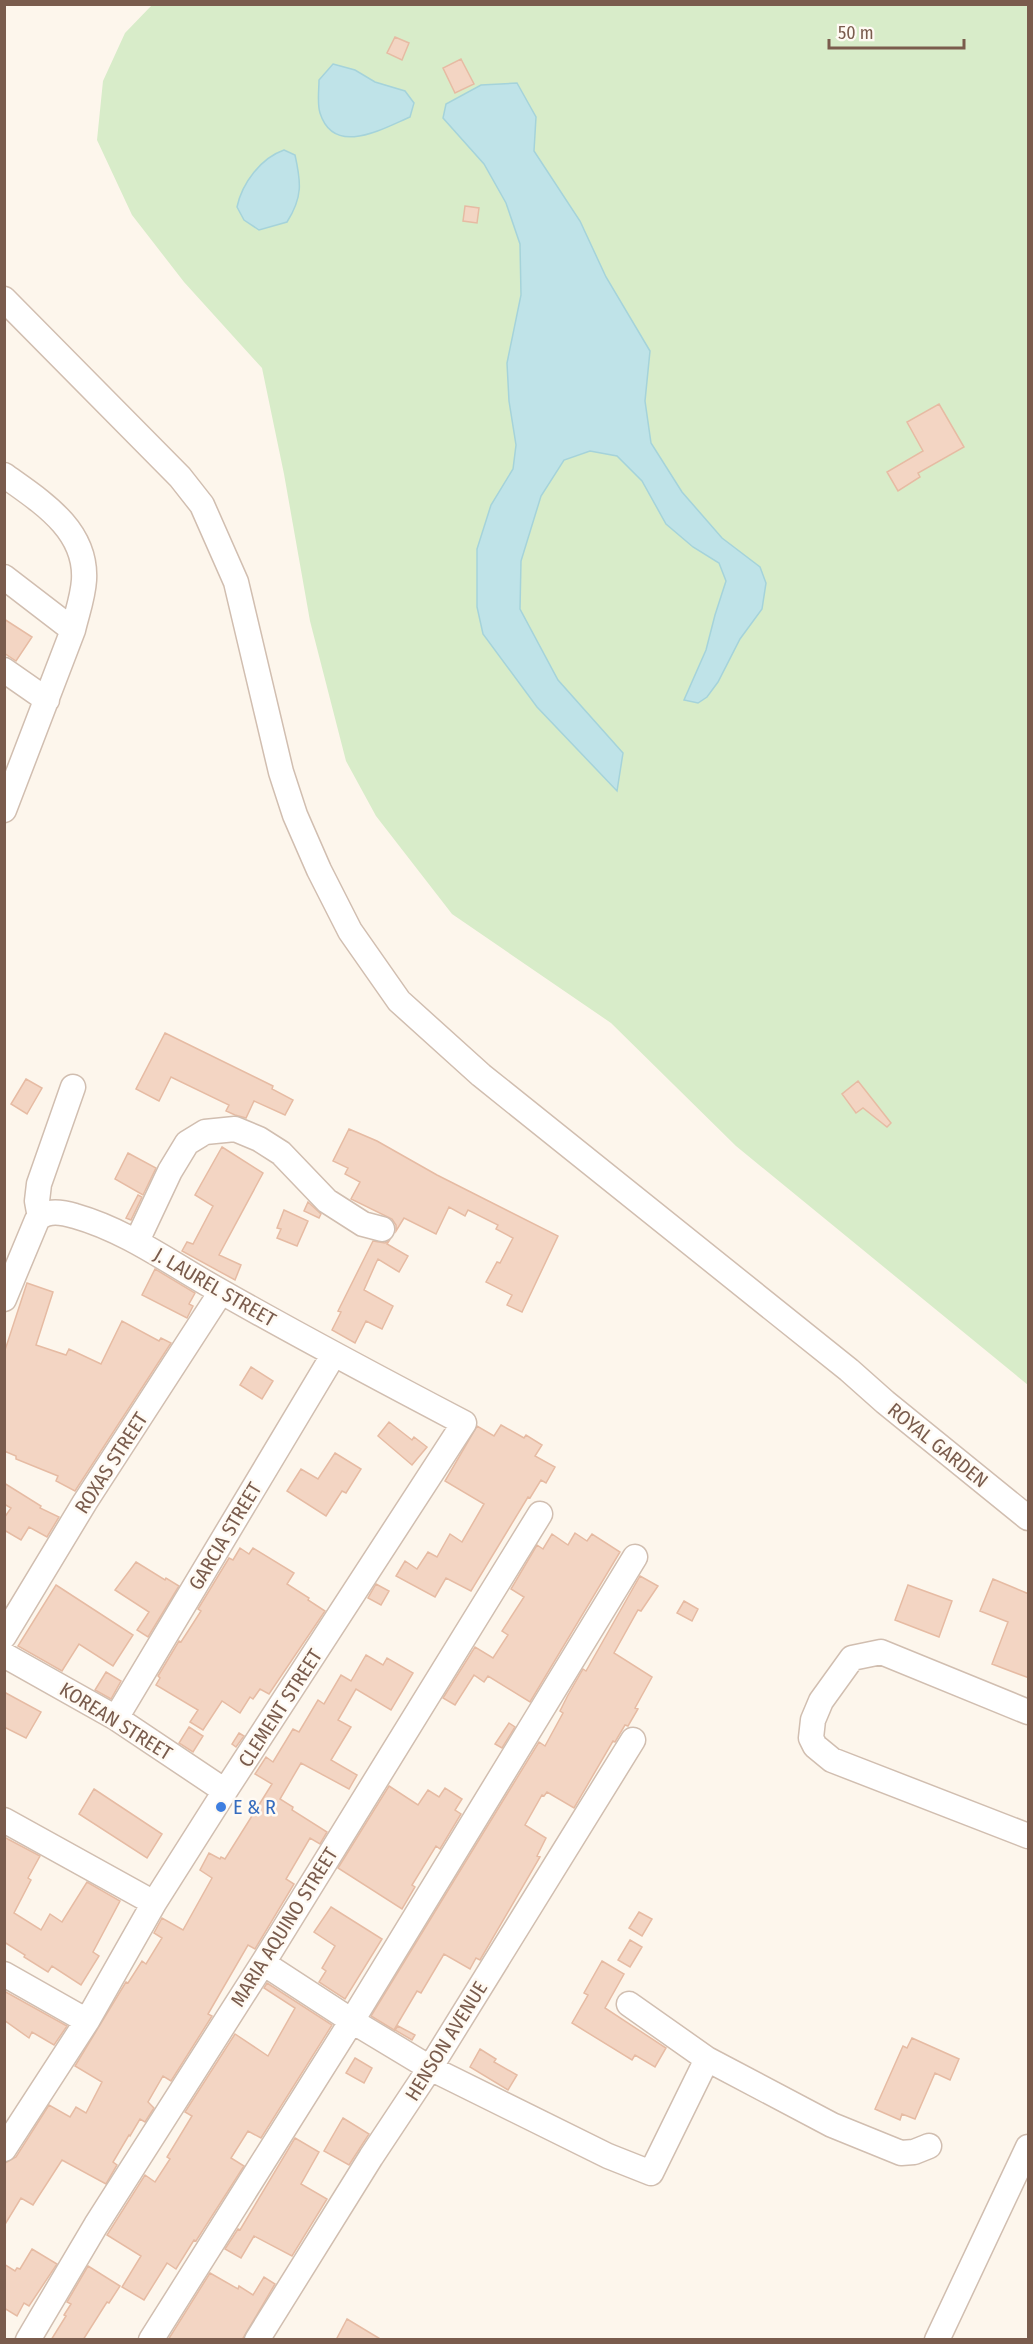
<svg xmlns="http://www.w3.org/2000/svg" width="1033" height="2344" font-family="'Fira Sans Condensed',sans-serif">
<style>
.green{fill:#d8ecc9}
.water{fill:#bfe3e8;stroke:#a5d3da;stroke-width:1.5}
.building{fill:#f3d5c3;stroke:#e6bba3;stroke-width:1.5}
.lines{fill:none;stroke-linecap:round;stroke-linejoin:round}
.minor-casing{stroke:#d1beb0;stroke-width:27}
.minor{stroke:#fff;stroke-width:24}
.shop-dot{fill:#3f7fe0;stroke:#fffaf3;stroke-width:2}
.labels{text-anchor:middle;stroke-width:5;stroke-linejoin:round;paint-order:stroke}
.street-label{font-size:20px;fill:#7a5c4d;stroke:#fffaf3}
.shop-label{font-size:20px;fill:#366cbe;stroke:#fffaf3;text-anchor:start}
</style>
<rect width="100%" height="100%" fill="#fdf6ec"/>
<path class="green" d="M 152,5 L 1028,5 L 1028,1385 L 736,1146 L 611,1023 L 452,914 L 376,816 L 346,761 L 310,621 L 284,474 L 262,368 L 184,282 L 132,215 L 97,140 L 103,81 L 125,33 Z"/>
<path class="water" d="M 333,64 L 355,70 L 375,82 L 405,91 L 414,103 L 410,117 C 382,129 334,157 320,113 C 317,104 319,90 319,80 Z
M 517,83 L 536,117 L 534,151 L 580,221 L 606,277 L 650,351 L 645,401 L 651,443 L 682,492 L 722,538 L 760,567 L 766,583 L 762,609 L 740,639 L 718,682 L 707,697 L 698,703 L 684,700 L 706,650 L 715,615 L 726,581 L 719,563 L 693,547 L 666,524 L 642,481 L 617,456 L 590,451 L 564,460 L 541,496 L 521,561 L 520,609 L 558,680 L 623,753 L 617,791 L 537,707 L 483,634 L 477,607 L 477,549 L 491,505 L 513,469 L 516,445 L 509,401 L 507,363 L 521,295 L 520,244 L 506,203 L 484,164 L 443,118 L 446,104 L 481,85 Z
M 284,150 L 295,155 C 301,182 303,197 287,222 L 259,230 L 244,220 L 237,207 C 242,183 261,158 284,150 Z"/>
<path class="building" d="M 395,37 L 409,43 L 402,60 L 387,53 Z
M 461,59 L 474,84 L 455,93 L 443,68 Z
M 465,206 L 479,208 L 477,223 L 463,221 Z
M 939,404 L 964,447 L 918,473 L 920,477 L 898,491 L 887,472 L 923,451 L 907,422 Z
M 4,619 L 32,637 L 16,661 L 4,653 Z
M 165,1033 L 273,1086 L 272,1089 L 293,1100 L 285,1115 L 254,1101 L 246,1118 L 235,1115 L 226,1111 L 229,1105 L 171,1077 L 159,1101 L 136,1089 Z
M 26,1079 L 42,1088 L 27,1114 L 11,1104 Z
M 858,1081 L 891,1123 L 887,1127 L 863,1108 L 856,1113 L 842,1094 Z
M 349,1129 L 377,1141 L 437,1175 L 558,1236 L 522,1312 L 507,1305 L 512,1295 L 486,1282 L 497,1262 L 500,1263 L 513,1238 L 496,1229 L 498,1225 L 468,1210 L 465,1216 L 449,1207 L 436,1234 L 404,1218 L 396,1231 L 396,1225 L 392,1219 L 351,1199 L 360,1182 L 345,1174 L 348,1168 L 333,1161 Z
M 222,1147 L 263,1173 L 219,1255 L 241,1265 L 235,1280 L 182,1251 L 187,1242 L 193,1244 L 213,1206 L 195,1195 Z
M 128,1153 L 156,1168 L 143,1195 L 115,1179 Z
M 138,1195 L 142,1197 L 131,1220 L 126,1218 Z
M 308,1202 L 321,1214 L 319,1218 L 304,1211 Z
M 284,1210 L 308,1221 L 297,1246 L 277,1238 L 281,1229 L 277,1228 Z
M 373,1241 L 385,1243 L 389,1241 L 387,1244 L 408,1256 L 399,1272 L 378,1259 L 376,1263 L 364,1290 L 393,1306 L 382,1329 L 366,1321 L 355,1343 L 332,1330 L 341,1312 L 338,1311 Z
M 155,1269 L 195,1293 L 189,1304 L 193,1306 L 187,1318 L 142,1295 Z
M 27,1283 L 53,1292 L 36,1345 L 66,1355 L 69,1349 L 101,1364 L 122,1321 L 159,1341 L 161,1338 L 171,1343 L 75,1491 L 56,1481 L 58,1476 L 16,1459 L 16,1456 L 4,1451 L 4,1353 Z
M 251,1367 L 273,1381 L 262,1399 L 240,1385 Z
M 389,1422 L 412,1440 L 414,1437 L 427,1447 L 412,1465 L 378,1436 Z
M 501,1425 L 524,1438 L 526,1435 L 542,1445 L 535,1456 L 555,1467 L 546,1483 L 541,1480 L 530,1498 L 528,1497 L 471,1591 L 446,1578 L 435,1597 L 396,1576 L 405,1561 L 417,1569 L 428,1552 L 437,1557 L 450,1534 L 462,1542 L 484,1504 L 445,1481 L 477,1426 L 494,1436 Z
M 335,1453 L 361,1469 L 346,1493 L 342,1491 L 326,1516 L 287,1491 L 301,1469 L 318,1479 Z
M 4,1483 L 41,1506 L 40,1508 L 59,1517 L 47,1537 L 29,1527 L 21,1540 L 4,1530 L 4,1518 L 11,1508 L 4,1504 Z
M 575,1533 L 587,1541 L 592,1534 L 620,1552 L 530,1702 L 488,1676 L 484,1682 L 474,1675 L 455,1705 L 443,1698 L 475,1647 L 493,1658 L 508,1635 L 502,1631 L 524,1597 L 511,1589 L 537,1545 L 543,1549 L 552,1534 L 568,1545 Z
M 240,1548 L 249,1554 L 253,1548 L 294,1573 L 287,1584 L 309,1598 L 308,1600 L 325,1611 L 269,1694 L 260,1689 L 253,1699 L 250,1697 L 240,1713 L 222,1701 L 203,1730 L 190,1722 L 198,1710 L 156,1685 L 160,1678 L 158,1676 L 179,1641 L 181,1642 L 201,1611 L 198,1609 L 229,1558 L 233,1560 Z
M 136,1562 L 165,1580 L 166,1578 L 179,1586 L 148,1637 L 137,1630 L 149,1612 L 115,1590 Z
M 640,1576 L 658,1586 L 641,1611 L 638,1610 L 614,1653 L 652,1677 L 635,1708 L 638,1709 L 628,1726 L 625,1725 L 615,1742 L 613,1741 L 574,1808 L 547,1792 L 544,1796 L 542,1795 L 525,1825 L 546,1838 L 537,1856 L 540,1857 L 480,1960 L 476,1958 L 470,1969 L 444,1954 L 421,1993 L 417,1991 L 394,2030 L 371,2016 L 539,1742 L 545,1746 L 563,1713 L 560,1711 L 568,1695 L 583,1669 L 586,1671 Z
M 993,1579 L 1029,1594 L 1029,1678 L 992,1664 L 1008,1622 L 980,1611 Z
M 376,1584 L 389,1591 L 381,1605 L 368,1598 Z
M 56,1585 L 133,1635 L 113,1666 L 79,1644 L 62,1671 L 18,1646 Z
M 908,1585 L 952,1601 L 939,1637 L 895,1620 Z
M 684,1601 L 698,1609 L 692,1621 L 677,1613 Z
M 366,1655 L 383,1665 L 387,1658 L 413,1673 L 391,1710 L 356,1689 L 338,1720 L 351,1727 L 331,1760 L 357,1775 L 349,1789 L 301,1763 L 280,1799 L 293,1807 L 292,1810 L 327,1832 L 320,1844 L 310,1838 L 286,1879 L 294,1884 L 255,1949 L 248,1945 L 208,2014 L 212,2016 L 171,2081 L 163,2076 L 148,2102 L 154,2108 L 145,2122 L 140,2119 L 130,2136 L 129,2135 L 113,2162 L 117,2165 L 106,2184 L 62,2160 L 33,2205 L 21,2198 L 4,2226 L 5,2163 L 16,2157 L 49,2105 L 70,2117 L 76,2107 L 86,2113 L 102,2082 L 75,2066 L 126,1982 L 128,1983 L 142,1961 L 146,1964 L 162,1938 L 154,1933 L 162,1918 L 183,1930 L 212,1878 L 200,1870 L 209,1853 L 220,1859 L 221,1857 L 225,1859 L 272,1784 L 255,1774 L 266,1757 L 273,1762 L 293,1729 L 299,1732 L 318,1700 L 324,1704 L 341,1675 L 351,1681 Z
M 106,1672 L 121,1681 L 111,1699 L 95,1690 Z
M 4,1692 L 41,1712 L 26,1738 L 4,1727 Z
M 509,1723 L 515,1727 L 502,1748 L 495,1744 Z
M 189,1727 L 203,1736 L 193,1752 L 179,1743 Z
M 239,1733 L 244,1736 L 236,1747 L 232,1744 Z
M 389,1786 L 418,1805 L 428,1790 L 439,1797 L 445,1788 L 462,1799 L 455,1810 L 461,1814 L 440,1849 L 436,1846 L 412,1885 L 415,1887 L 402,1909 L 338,1868 Z
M 94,1789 L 162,1834 L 147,1858 L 79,1814 Z
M 4,1837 L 40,1856 L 28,1878 L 31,1880 L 14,1913 L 41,1930 L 50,1914 L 62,1922 L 87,1882 L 120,1901 L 93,1952 L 99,1956 L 81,1985 L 52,1966 L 48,1972 L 24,1957 L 25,1955 L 4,1942 Z
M 331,1907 L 382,1939 L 345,1999 L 319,1982 L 326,1971 L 322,1968 L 335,1946 L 314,1932 Z
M 639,1912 L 652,1919 L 642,1936 L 629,1928 Z
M 630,1940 L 642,1947 L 630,1967 L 618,1960 Z
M 602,1961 L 624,1974 L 605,2008 L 666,2048 L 655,2067 L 635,2055 L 632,2060 L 572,2023 L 588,1995 L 584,1993 Z
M 267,1983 L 332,2025 L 261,2138 L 248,2131 L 231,2158 L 244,2166 L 196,2241 L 194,2240 L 176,2269 L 167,2263 L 144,2300 L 122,2287 L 141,2256 L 107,2235 L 145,2175 L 155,2182 L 170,2159 L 167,2157 L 192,2116 L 185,2112 L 235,2034 L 268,2056 L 295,2008 L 264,1988 Z
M 4,1991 L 67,2026 L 54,2045 L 32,2032 L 29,2038 L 4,2020 Z
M 398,2026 L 415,2035 L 412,2040 L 395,2030 Z
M 912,2038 L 959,2059 L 950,2080 L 935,2073 L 915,2119 L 902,2114 L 900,2120 L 875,2109 L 903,2046 L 907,2048 Z
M 480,2049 L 496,2059 L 494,2062 L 517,2075 L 508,2090 L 470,2067 Z
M 355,2058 L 372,2068 L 364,2083 L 346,2073 Z
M 343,2118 L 369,2134 L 349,2165 L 324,2151 Z
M 295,2138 L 319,2152 L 301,2184 L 327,2199 L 292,2256 L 254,2236 L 241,2258 L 225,2249 L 238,2229 L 240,2230 Z
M 32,2249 L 57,2264 L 29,2306 L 24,2303 L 17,2316 L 4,2308 L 4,2264 L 15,2271 L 17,2268 L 20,2269 Z
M 88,2266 L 120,2286 L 109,2303 L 107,2302 L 83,2340 L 51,2340 L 66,2316 L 64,2315 L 71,2304 L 67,2302 Z
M 210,2273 L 238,2289 L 239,2286 L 253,2295 L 264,2277 L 275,2284 L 242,2340 L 168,2340 Z
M 347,2319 L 382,2340 L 336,2340 Z"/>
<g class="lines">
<defs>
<path id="minor" d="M 4,299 L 180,477 L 202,505 L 236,582 L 281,772 L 295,815 L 319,870 L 350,931 L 399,1001 L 481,1075 L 849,1370 L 885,1402 L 1028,1518
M 4,475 C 40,501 87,529 84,580 C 83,597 77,613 73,630 L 4,810
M 4,577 L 73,630
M 4,670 L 47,700
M 42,1214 L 39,1212 L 37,1201 L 39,1184 L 73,1087
M 137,1241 L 170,1171 L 187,1143 L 205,1132 L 235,1129 L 259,1139 L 281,1153 L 327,1201 L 363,1224 L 382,1229
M 4,1299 L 37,1220 C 46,1209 62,1212 75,1216 C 128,1231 173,1265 220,1291 C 301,1337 382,1380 464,1423 L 225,1791 L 154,1903 L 87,2021 L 4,2149
M 4,1636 L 85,1502 L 221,1292
M 4,1655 L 116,1718 L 225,1791
M 1028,1712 L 881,1652 L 852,1658 L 821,1701 L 813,1720 L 811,1738 L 815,1746 L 832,1760 L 1028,1836
M 116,1718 L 334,1354
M 4,1820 L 154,1903
M 263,1963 L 352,2021 L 430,2068 L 608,2156 L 651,2173 L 707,2059 L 629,2004
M 4,1974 L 87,2021
M 707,2059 L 832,2125 L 901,2153 L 914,2152 L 929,2146
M 28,2340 L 96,2225 L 263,1963 L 540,1514
M 151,2340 L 353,2019 L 635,1557
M 257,2340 L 371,2157 L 430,2068 L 633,1740
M 937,2340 L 1028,2147"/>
</defs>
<use href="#minor" class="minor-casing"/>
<use href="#minor" class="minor"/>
</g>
<circle class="shop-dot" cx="221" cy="1807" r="6"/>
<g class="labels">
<g class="street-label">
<text transform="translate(215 1287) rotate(30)" y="7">J. LAUREL STREET</text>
<text transform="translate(938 1445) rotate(39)" y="7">ROYAL GARDEN</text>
<text transform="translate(111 1463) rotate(-57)" y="7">ROXAS STREET</text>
<text transform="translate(225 1536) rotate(-59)" y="7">GARCIA STREET</text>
<text transform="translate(280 1708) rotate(-57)" y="7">CLEMENT STREET</text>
<text transform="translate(116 1721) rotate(32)" y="7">KOREAN STREET</text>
<text transform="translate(284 1927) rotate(-58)" y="7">MARIA AQUINO STREET</text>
<text transform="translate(446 2041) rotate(-58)" y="7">HENSON AVENUE</text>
</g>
<g class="shop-label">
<text x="233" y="1814">E &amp; R</text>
</g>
</g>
<rect width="1033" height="2344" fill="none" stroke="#7a5c4d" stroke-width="12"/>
<path d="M829 39v9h135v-9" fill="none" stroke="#7a5c4d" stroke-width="3"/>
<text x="838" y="39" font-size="18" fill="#7a5c4d" stroke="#fffaf3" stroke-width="4.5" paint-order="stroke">50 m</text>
</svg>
